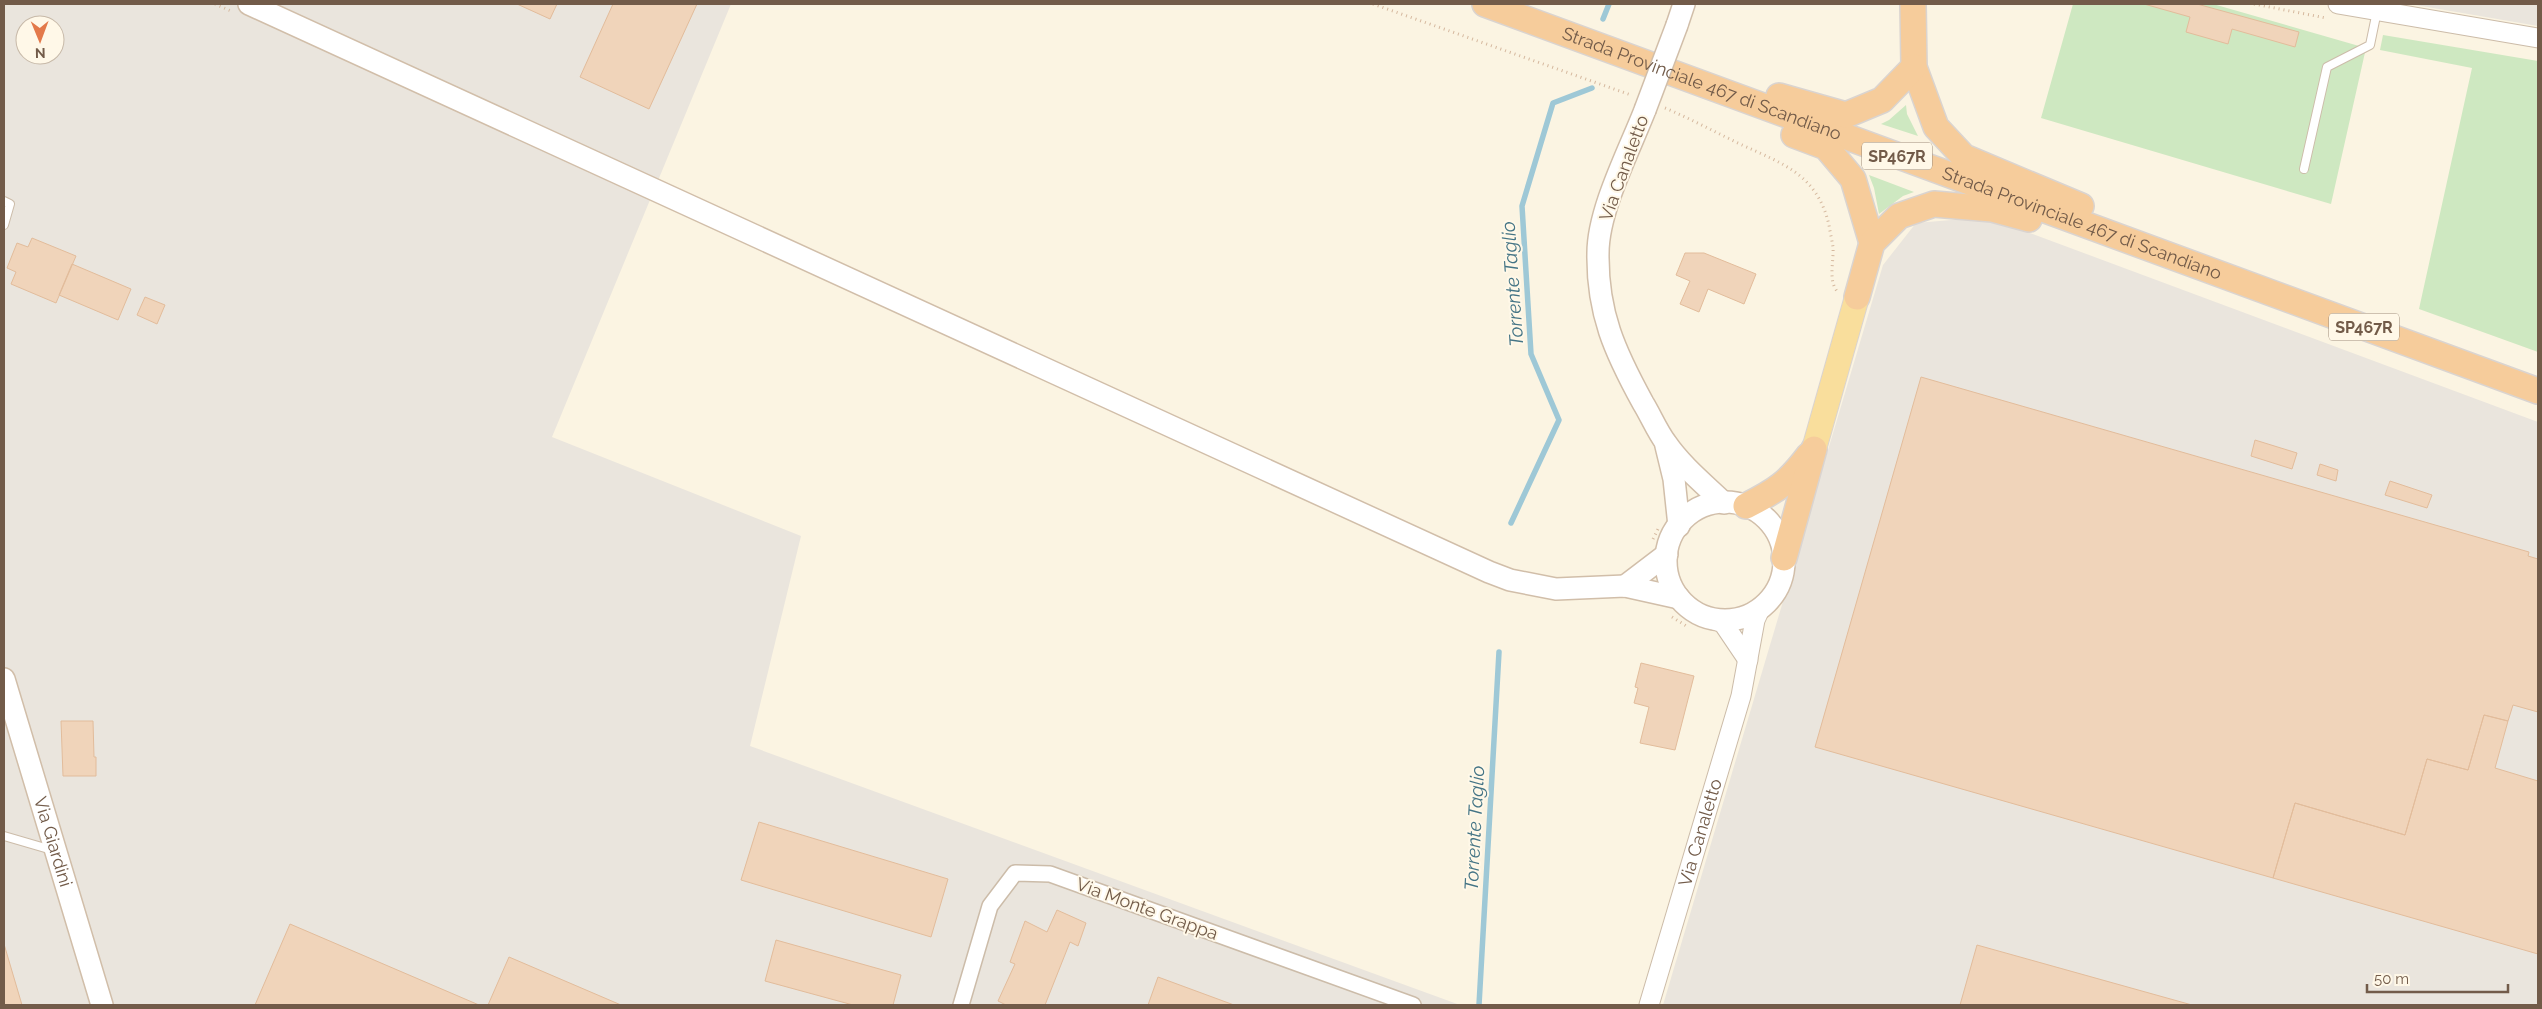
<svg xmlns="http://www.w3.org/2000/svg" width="2542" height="1009" font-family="Raleway,sans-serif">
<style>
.industrial{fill:#eae5dd;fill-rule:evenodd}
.green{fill:#cee8c1}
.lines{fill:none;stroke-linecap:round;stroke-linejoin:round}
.stream{stroke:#9ec8d6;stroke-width:5.5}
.building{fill:#f0d4ba;stroke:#e2bc9b}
.service-casing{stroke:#ccbca9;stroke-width:10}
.minor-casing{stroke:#ccbca9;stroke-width:18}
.tertiary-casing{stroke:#ccbca9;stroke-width:21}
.secondary-casing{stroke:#d1bea9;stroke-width:24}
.primary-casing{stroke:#dad4d0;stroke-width:26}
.trunk-casing{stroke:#dad4d0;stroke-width:28}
.path{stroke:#d5b89e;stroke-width:3;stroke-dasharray:1 4;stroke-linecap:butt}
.service{stroke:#fff;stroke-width:8}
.minor{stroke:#fff;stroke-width:15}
.tertiary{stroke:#fff;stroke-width:19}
.secondary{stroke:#fff;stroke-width:21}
.primary{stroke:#f9de9c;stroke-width:24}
.trunk{stroke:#f6cc9b;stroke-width:25}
.secondary-bridge-casing{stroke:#d1bea9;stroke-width:24;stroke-linecap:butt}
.secondary-bridge{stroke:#fff;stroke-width:21}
.labels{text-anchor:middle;stroke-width:4;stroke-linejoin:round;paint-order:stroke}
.shield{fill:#fff8e8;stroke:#9c8a79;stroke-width:1}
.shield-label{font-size:16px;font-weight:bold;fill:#725b49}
.street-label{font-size:18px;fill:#725b49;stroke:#fff8e8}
.water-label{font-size:19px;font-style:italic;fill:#447485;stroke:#fff8e8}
</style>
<rect width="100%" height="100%" fill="#fbf4e2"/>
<path class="industrial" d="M 4,4 L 731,4 L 552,437 L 801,536 L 750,746 L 1460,1005 L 4,1005 ZM 25,25 L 55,25 L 55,55 L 25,55 Z
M 2410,4 L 2538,4 L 2538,26 Z
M 1987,217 L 2538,422 L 2538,1005 L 1663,1005 L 1883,265 L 1916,223 Z"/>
<path class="green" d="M 2073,4 L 2213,4 L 2366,48 L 2331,204 L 2041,118 Z
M 2383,35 L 2538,61 L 2538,352 L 2419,309 L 2472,68 L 2380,50 Z
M 1906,105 L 1907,114 L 1918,136 L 1881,124 L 1889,120 Z
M 1869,175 L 1914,192 L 1903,196 L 1879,214 L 1874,188 Z"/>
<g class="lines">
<path class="stream" d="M 1603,19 L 1609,4
M 1511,523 L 1559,420 L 1531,354 L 1522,206 L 1553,103 L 1592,88
M 1479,1005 L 1499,652"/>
</g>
<path class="building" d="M 517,4 L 557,4 L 550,19 Z
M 613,4 L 697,4 L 649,109 L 580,77 Z
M 2144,4 L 2197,4 L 2299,32 L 2295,47 L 2232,29 L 2228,44 L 2186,32 L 2190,17 Z
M 32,238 L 76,256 L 56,303 L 11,284 L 16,272 L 7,268 L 17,243 L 28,247 Z
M 1685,253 L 1704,253 L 1756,274 L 1744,304 L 1708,289 L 1699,312 L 1680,304 L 1690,281 L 1676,275 Z
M 72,264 L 131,289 L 118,320 L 59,295 Z
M 145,297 L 165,305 L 157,324 L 137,315 Z
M 1921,377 L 2529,552 L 2528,556 L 2538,559 L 2538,712 L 2513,705 L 2508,721 L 2484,715 L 2468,770 L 2427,759 L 2405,835 L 2295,803 L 2273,878 L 1815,747 Z
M 2255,440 L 2297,453 L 2292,469 L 2251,456 Z
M 2320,464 L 2338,470 L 2336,481 L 2317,475 Z
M 2390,481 L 2432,495 L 2427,508 L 2385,495 Z
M 1641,663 L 1694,676 L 1675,750 L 1640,743 L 1649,707 L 1634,703 L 1638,688 L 1635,687 Z
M 2484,715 L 2508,721 L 2495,768 L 2538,781 L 2538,954 L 2273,878 L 2295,803 L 2405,835 L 2427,759 L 2468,770 Z
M 61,721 L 93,721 L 94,757 L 96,757 L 96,776 L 63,776 Z
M 759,822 L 948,879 L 931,937 L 741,880 Z
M 1057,910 L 1086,923 L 1078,946 L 1070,942 L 1045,1005 L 1006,1005 L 998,1001 L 1015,964 L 1010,962 L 1025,921 L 1047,932 Z
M 290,924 L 479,1005 L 255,1005 Z
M 776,940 L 901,975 L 893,1005 L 853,1005 L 765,981 Z
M 4,944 L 22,1005 L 4,1005 Z
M 1977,945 L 2192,1005 L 1960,1005 Z
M 509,957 L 621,1005 L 488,1005 Z
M 1158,977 L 1234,1005 L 1148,1005 Z"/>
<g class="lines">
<defs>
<path id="service" d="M 2304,169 L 2327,67 L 2370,45 L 2377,11
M 4,201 L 10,204 L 4,225
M 4,836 L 52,850"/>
<path id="minor" d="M 961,1005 L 990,906 L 1015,873 L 1050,874 L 1413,1005"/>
<g id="tertiary">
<path d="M 2338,4 L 2538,38"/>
<path d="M 1704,616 L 1723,623 L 1748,660"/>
<path id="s1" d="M 1649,1005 L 1741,696 L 1755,620 L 1760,609"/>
</g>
<g id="secondary">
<path d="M 249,4 L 1489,572 L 1510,580 L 1556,589 L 1625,586 L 1679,598"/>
<path d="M 1677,25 L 1684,4"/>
<path d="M 1645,110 C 1629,151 1598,210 1598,253 C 1597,313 1615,352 1643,403 C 1651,416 1657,431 1666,443 C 1681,465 1704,484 1724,503"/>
<path d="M 1666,446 L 1674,479 L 1679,526"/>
<circle cx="1725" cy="561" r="59"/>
<path d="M 1625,586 L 1667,554"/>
<path id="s2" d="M 4,679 L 102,1005"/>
</g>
<path id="primary" d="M 1814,449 L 1857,297"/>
<g id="trunk">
<path id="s3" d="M 1485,4 L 2538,391"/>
<path d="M 1913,4 L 1914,67 L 1936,127 L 1964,157 L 2081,206"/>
<path d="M 1779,96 L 1846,115 L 1882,100 L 1914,67"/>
<path d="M 1794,135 L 1826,147 L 1853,179 L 1872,243"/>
<path d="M 1857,297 L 1872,243 L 1899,216 L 1934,204 L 1992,209 L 2029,219"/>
<path d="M 1746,506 C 1776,491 1788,483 1809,455"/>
<path d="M 1784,558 L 1814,449"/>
</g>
</defs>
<use href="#service" class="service-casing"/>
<use href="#minor" class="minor-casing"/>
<use href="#tertiary" class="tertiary-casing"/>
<use href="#secondary" class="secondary-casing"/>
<use href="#primary" class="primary-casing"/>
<use href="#trunk" class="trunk-casing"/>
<path class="path" d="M 215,4 L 231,11
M 1373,4 L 1631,95
M 2254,4 L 2326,18
M 1665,108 C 1691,119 1715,132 1740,144 C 1783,164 1817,174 1829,225 C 1830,232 1832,240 1833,247 C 1834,261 1828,280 1837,291
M 1653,539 L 1659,527
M 1672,617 L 1688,627"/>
<use href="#service" class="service"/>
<use href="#minor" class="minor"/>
<use href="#tertiary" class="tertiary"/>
<use href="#secondary" class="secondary"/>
<use href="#primary" class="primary"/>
<use href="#trunk" class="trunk"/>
<defs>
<path id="secondary-bridge" d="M 1645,110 L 1677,25"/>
</defs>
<use href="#secondary-bridge" class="secondary-bridge-casing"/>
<use href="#secondary-bridge" class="secondary-bridge"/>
</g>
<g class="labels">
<g class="shield">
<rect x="1862" y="142.5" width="70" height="27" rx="4"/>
<rect x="2329" y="313.5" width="70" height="27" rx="4"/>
</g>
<g class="shield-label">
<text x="1897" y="162">SP467R</text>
<text x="2364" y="333">SP467R</text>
</g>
<g class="street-label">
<text dy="6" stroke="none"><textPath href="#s3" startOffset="231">Strada Provinciale 467 di Scandiano</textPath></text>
<text transform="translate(1624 168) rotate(-70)" y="6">Via Canaletto</text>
<text dy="6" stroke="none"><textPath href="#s3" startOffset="636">Strada Provinciale 467 di Scandiano</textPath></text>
<text dy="6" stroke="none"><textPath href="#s1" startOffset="180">Via Canaletto</textPath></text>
<text dy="6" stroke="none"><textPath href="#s2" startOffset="170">Via Giardini</textPath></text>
<text transform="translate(1147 909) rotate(20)" y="6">Via Monte Grappa</text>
</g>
<g class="water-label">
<text transform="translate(1512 284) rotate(-94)" y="7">Torrente Taglio</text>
<text transform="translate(1474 828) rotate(-87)" y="7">Torrente Taglio</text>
</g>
</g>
<rect width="2542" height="1009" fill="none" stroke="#725b49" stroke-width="10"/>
<g transform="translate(40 40) rotate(179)"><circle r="24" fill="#fff8e8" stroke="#c7b9a8"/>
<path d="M0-4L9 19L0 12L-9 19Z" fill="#e3794a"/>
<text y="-8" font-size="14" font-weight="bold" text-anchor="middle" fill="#725b49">N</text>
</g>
<path d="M2367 984v8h141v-8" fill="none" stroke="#725b49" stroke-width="2.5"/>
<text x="2374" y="984" font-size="15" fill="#725b49" stroke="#fff8e8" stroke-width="4" paint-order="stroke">50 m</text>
</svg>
